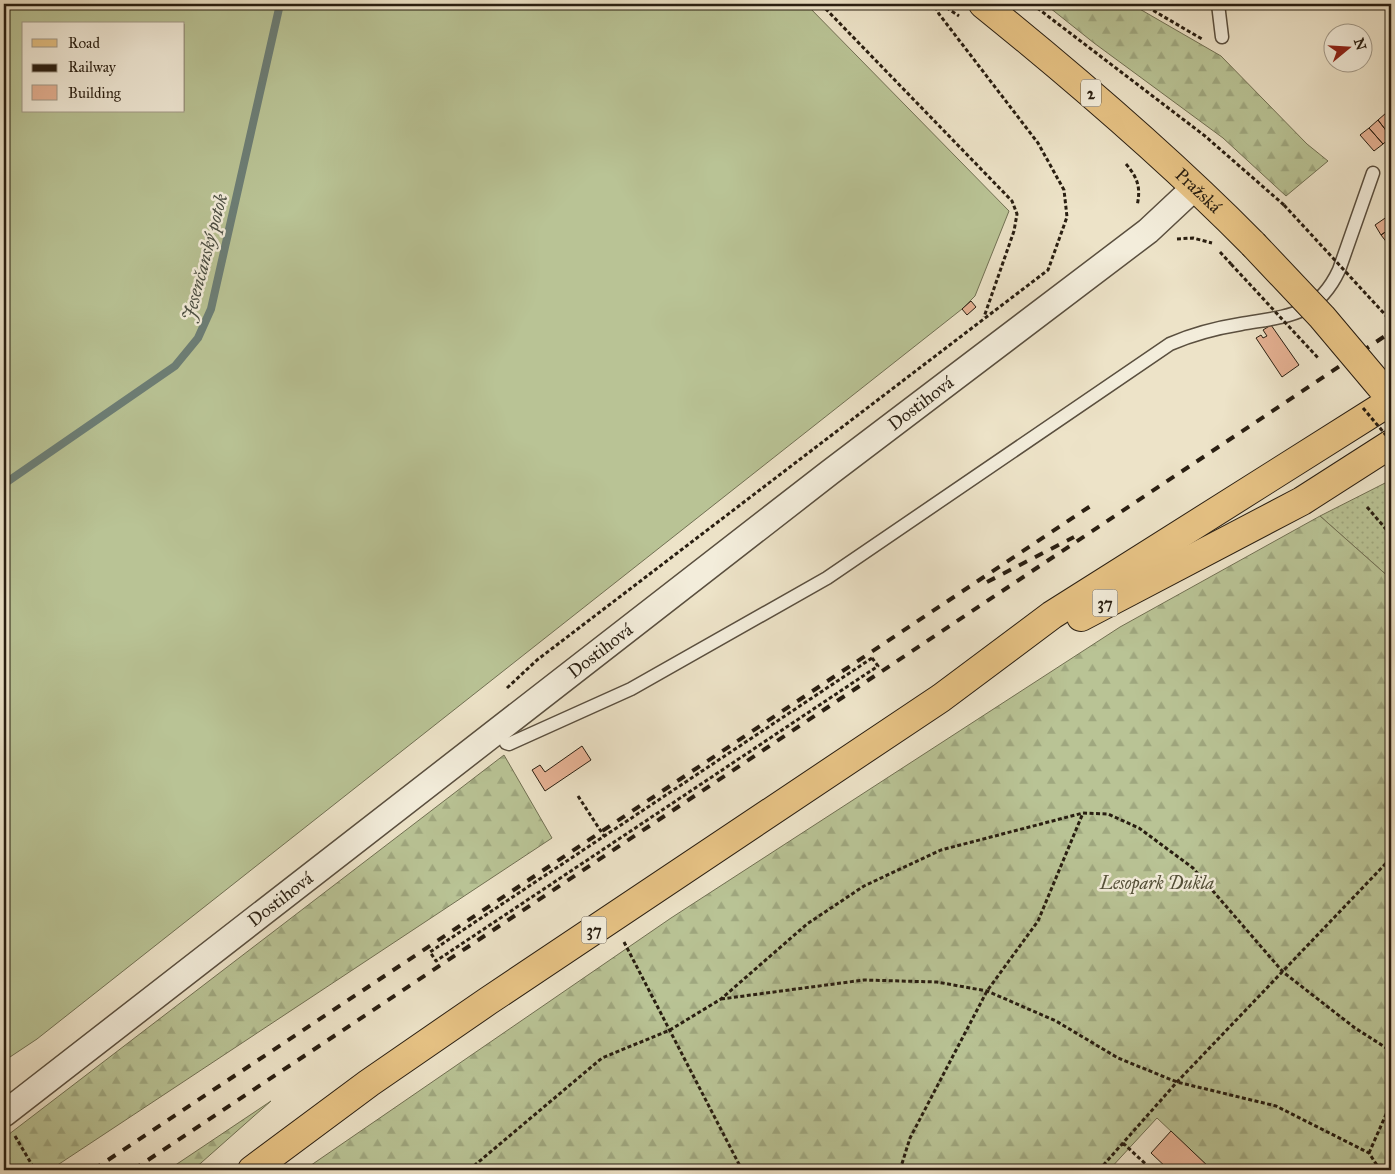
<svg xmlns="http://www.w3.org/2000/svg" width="1395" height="1174" font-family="'IM FELL Great Primer',serif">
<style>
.grass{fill:url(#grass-dots);stroke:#717053}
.forest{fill:url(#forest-firs);stroke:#717053}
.pitch{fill:#b9c395;stroke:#717053;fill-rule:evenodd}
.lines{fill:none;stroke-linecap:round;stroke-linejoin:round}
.stream{stroke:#6c7e76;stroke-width:8}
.building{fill:#e6b294;stroke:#291e11}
.service-casing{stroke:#5a4f3f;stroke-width:15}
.minor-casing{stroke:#5a4f3f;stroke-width:28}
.primary-casing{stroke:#291e11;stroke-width:30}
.path{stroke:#291e11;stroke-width:3;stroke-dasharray:4 2.5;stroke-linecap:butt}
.service{stroke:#f3eddb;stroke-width:12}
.minor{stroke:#f3eddb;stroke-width:25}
.primary{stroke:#e6c284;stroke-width:28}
.rail{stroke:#291e11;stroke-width:4;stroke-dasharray:9 9;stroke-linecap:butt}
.primary-bridge-casing{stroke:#291e11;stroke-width:30;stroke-linecap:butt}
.path-bridge{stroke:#291e11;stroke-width:3;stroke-dasharray:4 2.5;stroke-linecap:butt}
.primary-bridge{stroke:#e6c284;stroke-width:28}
.labels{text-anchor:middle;stroke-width:5;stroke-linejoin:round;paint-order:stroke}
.shield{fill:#f3eddb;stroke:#665c4e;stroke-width:1}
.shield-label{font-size:16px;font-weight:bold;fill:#291e11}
.street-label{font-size:18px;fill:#291e11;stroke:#f3eddb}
.park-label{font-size:18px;font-style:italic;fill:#545039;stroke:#f3eddb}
.water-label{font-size:19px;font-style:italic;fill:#4b4e43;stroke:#f3eddb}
</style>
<defs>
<pattern id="grass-dots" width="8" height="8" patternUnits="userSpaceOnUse" patternTransform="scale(1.25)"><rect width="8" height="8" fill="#b9c395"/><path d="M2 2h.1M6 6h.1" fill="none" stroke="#9fa77f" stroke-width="1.8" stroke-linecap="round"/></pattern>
<pattern id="forest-firs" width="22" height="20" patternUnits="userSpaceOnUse" patternTransform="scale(1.25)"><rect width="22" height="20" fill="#b9c395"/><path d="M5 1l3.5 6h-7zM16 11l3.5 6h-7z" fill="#9fa77f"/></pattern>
</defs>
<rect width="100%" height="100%" fill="#ede3c8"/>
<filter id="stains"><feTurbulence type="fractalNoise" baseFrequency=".004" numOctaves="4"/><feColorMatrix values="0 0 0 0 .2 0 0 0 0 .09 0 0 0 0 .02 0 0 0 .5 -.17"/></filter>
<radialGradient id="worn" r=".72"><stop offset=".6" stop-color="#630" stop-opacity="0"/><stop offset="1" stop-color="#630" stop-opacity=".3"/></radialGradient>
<path class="grass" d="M 1391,480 L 1391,579 L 1320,516 Z"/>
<path class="forest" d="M 1045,4 L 1131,4 L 1221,56 L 1307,144 L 1328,161 L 1286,196 L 1223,138 L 1094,43 Z
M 1320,516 L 1391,579 L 1391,1170 L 1212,1170 L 1157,1118 L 1109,1170 L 304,1170 L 671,918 L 1120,627 Z
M 504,755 L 552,838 L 50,1170 L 4,1170 L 4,1138 Z
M 271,1101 L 193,1170 L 168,1170 Z"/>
<path class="pitch" d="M 4,4 L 806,4 L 1009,211 L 975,296 L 962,309 L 37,1039 L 4,1061 ZM 24,24 L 184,24 L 184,111 L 24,111 Z"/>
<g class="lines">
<path class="stream" d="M 4,484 L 175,366 L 198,338 L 211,309 L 280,4"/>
</g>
<path class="building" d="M 1391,109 L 1391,120 L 1386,113 Z
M 1386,113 L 1391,120 L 1391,137 L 1378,120 Z
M 1378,120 L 1391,137 L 1383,144 L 1369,128 Z
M 1369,128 L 1383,144 L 1374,151 L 1360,135 Z
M 1391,199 L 1391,211 L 1386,202 Z
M 1391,214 L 1391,228 L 1381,235 L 1375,225 Z
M 1391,228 L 1391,242 L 1388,244 L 1381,235 Z
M 971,301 L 976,307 L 967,315 L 962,309 Z
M 1271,325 L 1299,365 L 1282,377 L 1256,338 L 1261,335 L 1263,338 L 1267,336 L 1263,330 Z
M 582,746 L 591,760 L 545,791 L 532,770 L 540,765 L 545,772 Z
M 1171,1131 L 1212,1170 L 1169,1170 L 1151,1153 Z"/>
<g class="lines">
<defs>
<path id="service" d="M 1218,4 L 1222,37
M 506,743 L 509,744 L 631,689 L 827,578 L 1170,344 C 1193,334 1216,328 1241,324 C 1286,316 1317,317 1339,270 L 1373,173"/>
<g id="minor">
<path id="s1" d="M 4,1114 L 829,473 L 1148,231 L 1195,187"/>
</g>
<g id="primary">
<path id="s2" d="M 983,4 C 1077,80 1168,158 1253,244"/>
<path d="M 1081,617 L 1302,501 L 1391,444"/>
<path d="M 252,1170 L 369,1083 L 488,1001 L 941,698 L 1052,615 L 1391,401"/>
</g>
</defs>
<use href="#service" class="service-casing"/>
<use href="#minor" class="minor-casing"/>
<use href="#primary" class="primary-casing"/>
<path class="path" d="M 821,4 L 1012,201 L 1017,214 L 1014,231 L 984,317
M 941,4 L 959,16
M 1032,4 L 1205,136 L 1284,205
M 1142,4 L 1202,39
M 1126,164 C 1138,178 1141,188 1137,206
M 1177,239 L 1193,238 L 1212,243
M 1220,252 L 1231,264
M 1367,507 L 1391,535
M 872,658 L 878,666 L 436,961 L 430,952 Z
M 507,688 L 537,660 L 1048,270 L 1067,217 L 1064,190 L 1038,143 L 939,14 L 934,4
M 578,796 L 604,836
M 624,942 L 742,1170
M 721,999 L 864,980 L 937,982 L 987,991 L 1056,1021 L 1118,1058 L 1177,1082 L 1276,1106 L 1369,1153 L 1380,1170
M 15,1136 L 35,1170
M 1123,1143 L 1152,1170
M 1369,1153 L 1391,1103
M 469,1170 L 602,1058 L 670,1030 L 721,999 L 807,924 L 864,886 L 941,850 L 1083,813 L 1108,814 L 1139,828 L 1193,868 L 1283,972 L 1355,1028 L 1391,1051
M 900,1170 L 910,1138 L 987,991 L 1038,921 L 1083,813
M 1099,1170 L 1177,1082 L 1391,858"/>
<use href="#service" class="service"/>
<use href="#minor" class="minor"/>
<use href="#primary" class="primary"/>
<path class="rail" d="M 987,582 L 1074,537
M 93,1170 L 1092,505
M 133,1170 L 1391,332"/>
<defs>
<path id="primary-bridge" d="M 1253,244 L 1322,317 L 1381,387"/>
</defs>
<use href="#primary-bridge" class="primary-bridge-casing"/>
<path class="path-bridge" d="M 1284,205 L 1391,321
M 1231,264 L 1319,359
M 1363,408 L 1391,441"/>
<use href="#primary-bridge" class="primary-bridge"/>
</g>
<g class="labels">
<g class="shield">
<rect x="1081" y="79.5" width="20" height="27" rx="4"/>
<rect x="1092.5" y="589.5" width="25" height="27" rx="4"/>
<rect x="581.5" y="916.5" width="25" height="27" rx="4"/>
</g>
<g class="shield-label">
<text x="1091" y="99">2</text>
<text x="1105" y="609">37</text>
<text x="594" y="936">37</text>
</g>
<g class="street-label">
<text dy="6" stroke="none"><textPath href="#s2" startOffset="285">Pražská</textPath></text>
<text dy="6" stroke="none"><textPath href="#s1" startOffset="1160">Dostihová</textPath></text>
<text dy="6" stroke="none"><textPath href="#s1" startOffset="755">Dostihová</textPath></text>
<text dy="6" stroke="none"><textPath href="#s1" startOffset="350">Dostihová</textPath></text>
</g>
<g class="park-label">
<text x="1157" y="889">Lesopark Dukla</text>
</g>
<g class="water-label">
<text transform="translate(204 257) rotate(-75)" y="7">Jesenčanský potok</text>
</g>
</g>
<rect width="1395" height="1174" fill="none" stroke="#ede3c8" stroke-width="20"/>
<rect x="5" y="5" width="1385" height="1164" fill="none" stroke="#291e11" stroke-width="2.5"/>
<rect x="10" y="10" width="1375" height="1154" fill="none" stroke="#291e11"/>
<rect x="22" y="22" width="162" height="90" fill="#f3eddb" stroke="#a29a8a"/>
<rect x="32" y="39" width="25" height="8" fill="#e6c284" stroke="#a29a8a"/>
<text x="68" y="48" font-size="15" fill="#291e11">Road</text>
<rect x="32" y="64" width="25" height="8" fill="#291e11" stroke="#a29a8a"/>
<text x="68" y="72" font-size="15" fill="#291e11">Railway</text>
<rect x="32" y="85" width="25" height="15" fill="#e6b294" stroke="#a29a8a"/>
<text x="68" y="98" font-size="15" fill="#291e11">Building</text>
<g transform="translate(1348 48) rotate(72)"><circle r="24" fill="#f3eddb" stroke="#a29a8a"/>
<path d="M0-4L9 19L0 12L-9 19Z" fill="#8f2418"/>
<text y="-8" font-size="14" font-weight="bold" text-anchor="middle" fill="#291e11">N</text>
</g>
<rect width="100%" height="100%" filter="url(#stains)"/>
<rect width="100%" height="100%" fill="url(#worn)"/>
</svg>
